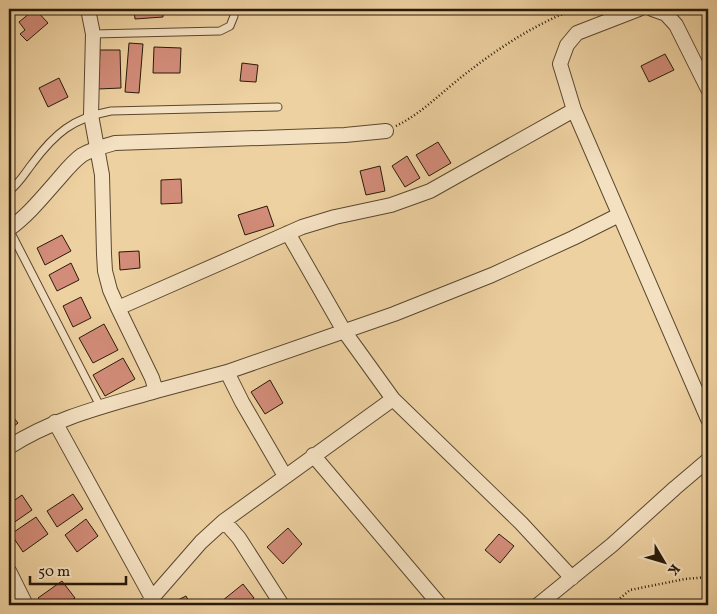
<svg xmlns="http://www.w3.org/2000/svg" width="717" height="614" font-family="Vollkorn,serif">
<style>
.building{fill:#d28c79;stroke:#281b09}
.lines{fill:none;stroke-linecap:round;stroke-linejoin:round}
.service-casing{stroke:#5a482f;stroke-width:9}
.minor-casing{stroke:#5a482f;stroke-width:16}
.path{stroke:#281b09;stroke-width:2.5;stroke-dasharray:1 2.5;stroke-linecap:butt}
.service{stroke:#f4e1c2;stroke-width:7}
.minor{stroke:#f4e1c2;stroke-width:14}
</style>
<rect width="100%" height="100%" fill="#eed1a1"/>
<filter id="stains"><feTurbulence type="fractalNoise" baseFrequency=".004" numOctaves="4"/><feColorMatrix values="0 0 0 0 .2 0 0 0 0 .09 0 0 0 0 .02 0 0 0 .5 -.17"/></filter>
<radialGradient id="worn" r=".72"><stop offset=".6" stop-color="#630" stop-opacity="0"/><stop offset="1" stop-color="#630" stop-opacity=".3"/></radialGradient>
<path class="building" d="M 35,9 L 48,23 L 27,41 L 20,34 L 25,30 L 19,22 Z
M 134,9 L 163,9 L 163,17 L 135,19 Z
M 129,43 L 143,44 L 139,93 L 125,92 Z
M 154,47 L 181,48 L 180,73 L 153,73 Z
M 100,50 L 120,50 L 121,88 L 98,89 Z
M 665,54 L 674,70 L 649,82 L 641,66 Z
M 242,63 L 258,65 L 256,82 L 240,81 Z
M 59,78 L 68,97 L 48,107 L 39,88 Z
M 438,142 L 451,163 L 429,176 L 416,155 Z
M 407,156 L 420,178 L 405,187 L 392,166 Z
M 380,166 L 385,191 L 366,195 L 360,171 Z
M 181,179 L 182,203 L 161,204 L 161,180 Z
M 267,206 L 274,226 L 245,235 L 238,215 Z
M 62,235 L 71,251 L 45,265 L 37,248 Z
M 139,251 L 140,268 L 120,270 L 119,252 Z
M 71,263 L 79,280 L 57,291 L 49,275 Z
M 81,297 L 91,318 L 73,327 L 63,306 Z
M 104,324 L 118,350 L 93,363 L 79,338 Z
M 123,358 L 135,379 L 105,396 L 93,375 Z
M 270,380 L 283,403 L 265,414 L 251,392 Z
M 9,412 L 18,423 L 9,430 Z
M 73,494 L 83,509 L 57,527 L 47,511 Z
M 22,495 L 32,510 L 9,526 L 9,504 Z
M 36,517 L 48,534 L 23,552 L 11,534 Z
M 86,519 L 98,536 L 77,552 L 65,535 Z
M 288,528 L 302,544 L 283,564 L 267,547 Z
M 499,534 L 514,546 L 500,563 L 485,550 Z
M 62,581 L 75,598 L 65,605 L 44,605 L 38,598 Z
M 243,584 L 254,598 L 245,605 L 217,605 Z
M 186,596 L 191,605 L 168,605 Z"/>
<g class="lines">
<defs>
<path id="service" d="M 93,34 L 220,31 L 230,26 L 234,16 L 233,9
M 9,191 C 18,185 25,173 32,164 C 55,133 73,118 111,111 L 278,107
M 9,229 L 100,406"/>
<path id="minor" d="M 639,9 L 577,33 L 567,45 L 560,64 L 574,110 L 708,419
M 652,9 L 666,14 L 676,25 L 708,89
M 9,229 C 27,216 41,199 55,183 C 64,173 71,163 82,155 C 92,149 104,146 115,143 L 345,135 L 386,131
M 288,233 L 344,331 L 393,399 L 521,523 L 572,578
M 118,308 L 302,227 L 335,217 L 391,205 L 430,191 L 574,110
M 227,372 L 242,402 L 285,476
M 156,391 L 227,372 L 394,314 L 492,275 L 573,238 L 619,215
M 55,422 L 152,598
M 9,447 C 54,418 105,406 156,391 L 152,378 L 118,308 L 110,290 L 105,271 L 104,254 L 102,175 L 91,115 L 93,34 L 88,9
M 313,455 L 440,605
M 224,521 L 239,538 L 282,605
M 9,571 L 26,605
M 146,605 L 201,542 L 224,521 L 393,399
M 538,605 L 612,545 L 675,488 L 708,460"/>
</defs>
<use href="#service" class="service-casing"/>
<use href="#minor" class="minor-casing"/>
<path class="path" d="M 396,126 C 421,114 442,92 464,75 C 497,49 535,24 575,9
M 612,605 L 630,590 L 685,579 L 708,577"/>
<use href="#service" class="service"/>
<use href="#minor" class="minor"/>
</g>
<rect width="717" height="614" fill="none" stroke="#eed1a1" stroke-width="30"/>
<rect x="10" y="10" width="697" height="594" fill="none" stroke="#281b09" stroke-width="2.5"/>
<rect x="15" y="15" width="687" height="584" fill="none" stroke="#281b09"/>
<g transform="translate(664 562) rotate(128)" stroke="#f4e1c2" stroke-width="4" paint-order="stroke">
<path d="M0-4L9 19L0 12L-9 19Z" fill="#281b09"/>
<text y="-8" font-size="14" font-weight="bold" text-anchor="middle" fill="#281b09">K</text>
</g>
<path d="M30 576v8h96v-8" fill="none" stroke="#281b09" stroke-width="2.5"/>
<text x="38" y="576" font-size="15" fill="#281b09" stroke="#f4e1c2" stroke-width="4" paint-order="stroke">50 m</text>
<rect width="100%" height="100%" filter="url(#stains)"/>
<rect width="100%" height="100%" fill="url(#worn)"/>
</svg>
